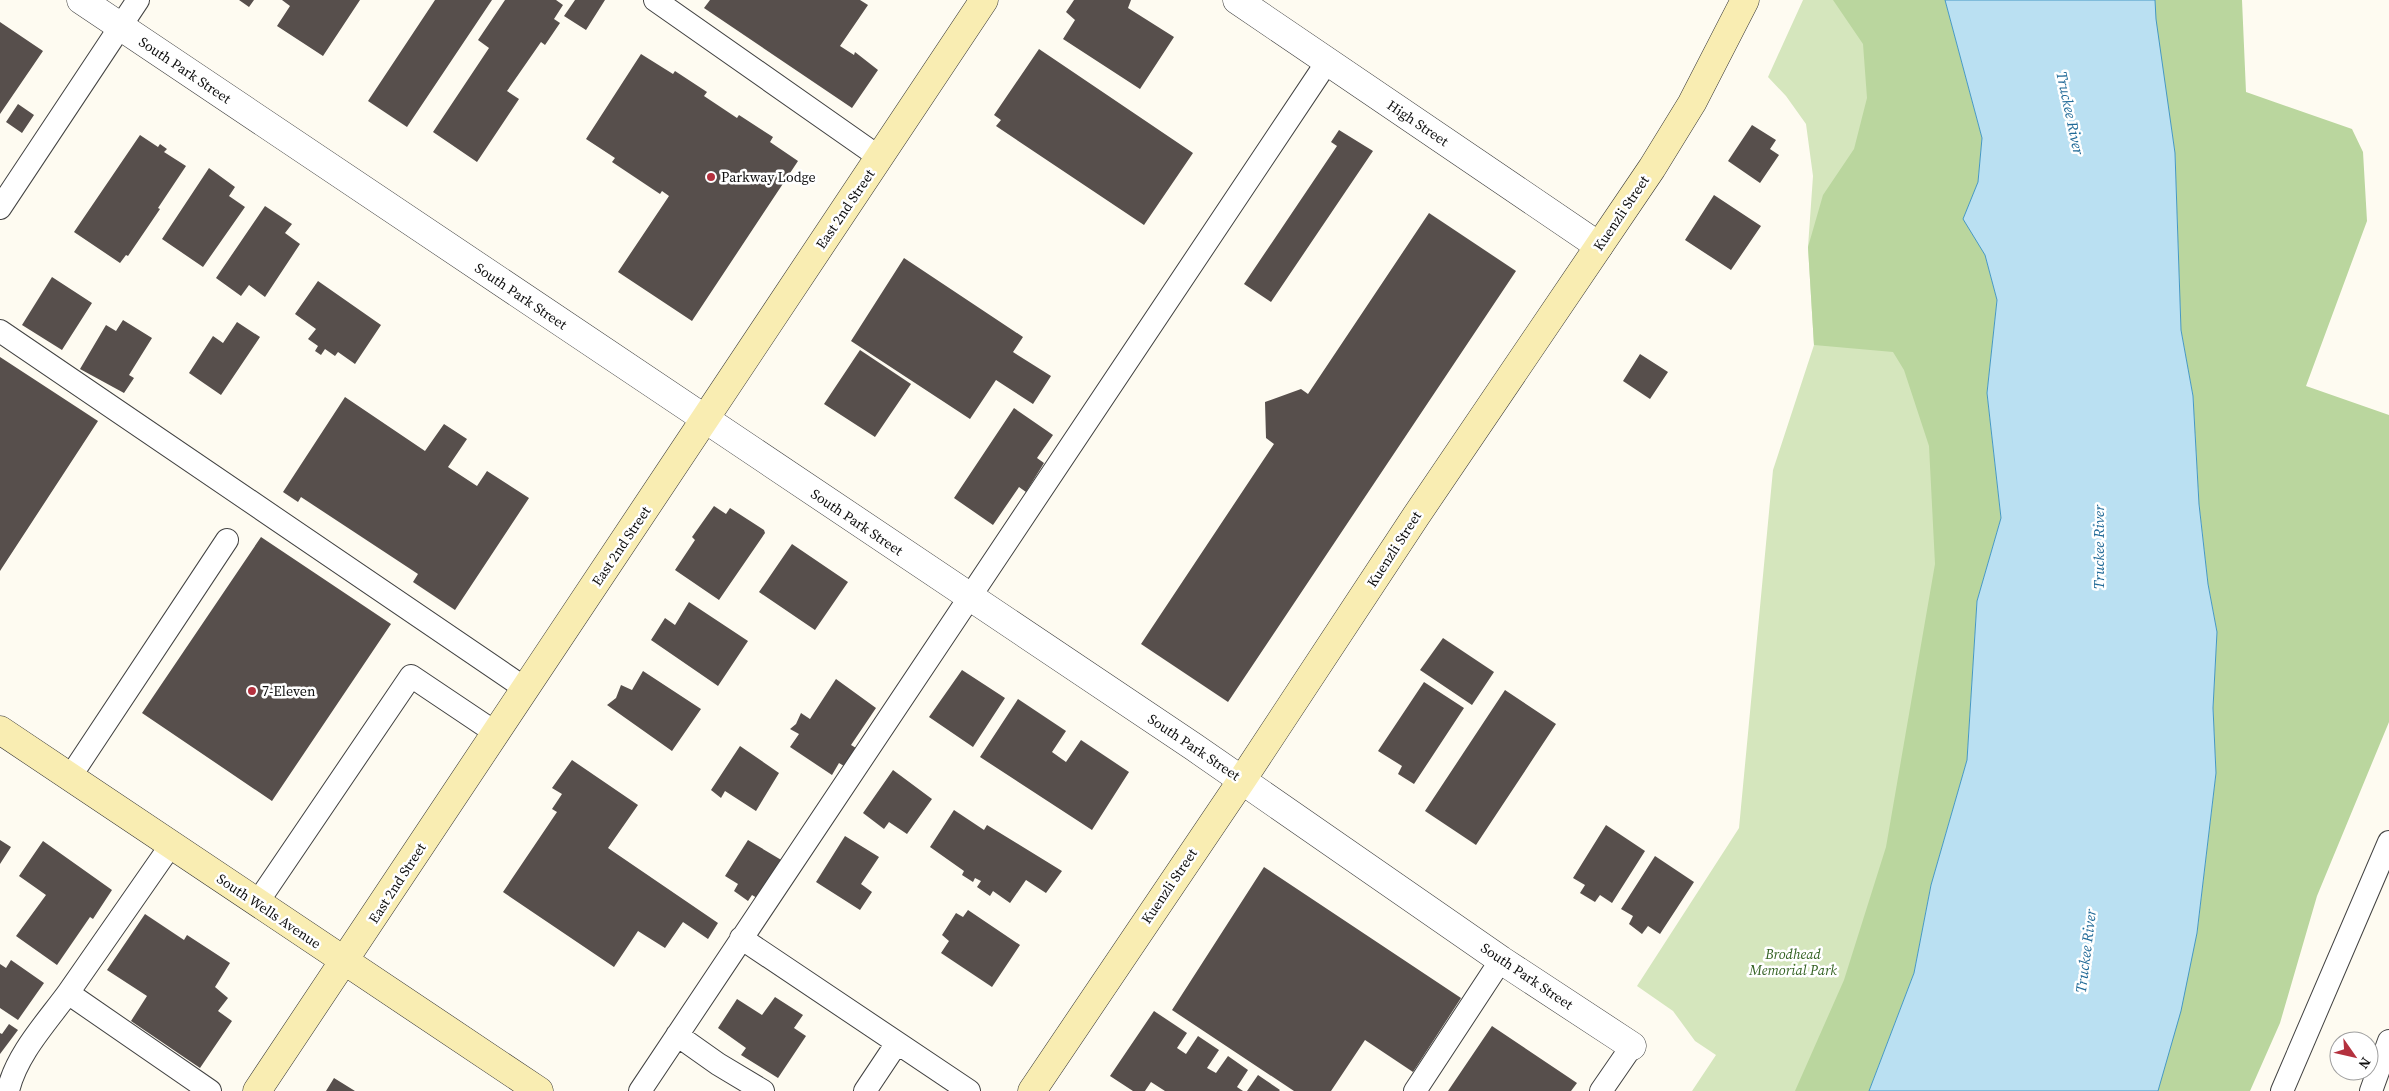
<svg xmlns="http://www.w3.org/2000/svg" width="2389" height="1091" font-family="'Source Serif 4',serif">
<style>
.green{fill:#d5e6bd}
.forest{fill:#bad69e}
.water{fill:#bae0f2;stroke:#4698c3}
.building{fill:#574f4c}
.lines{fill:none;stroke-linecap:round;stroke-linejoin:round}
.lane-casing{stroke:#424242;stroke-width:24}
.street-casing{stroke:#424242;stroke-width:29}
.secondary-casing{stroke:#313131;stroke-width:29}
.lane{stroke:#fff;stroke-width:22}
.street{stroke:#fff;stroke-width:28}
.secondary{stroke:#f9edb2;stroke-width:28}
.poi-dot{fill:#b4313e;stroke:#fff;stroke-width:2}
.labels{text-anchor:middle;stroke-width:5;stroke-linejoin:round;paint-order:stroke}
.street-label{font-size:14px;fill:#0f0f0f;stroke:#fff}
.poi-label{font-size:14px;fill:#0f0f0f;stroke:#fff;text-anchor:start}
.park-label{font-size:14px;font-style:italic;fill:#346223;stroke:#fff}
.water-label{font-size:15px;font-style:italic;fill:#216a97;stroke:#fff}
</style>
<rect width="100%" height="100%" fill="#fefbf1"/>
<path class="green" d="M 1803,0 L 1945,0 L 1985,255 L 1869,1091 L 1692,1091 L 1716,1055 L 1695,1041 L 1673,1011 L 1637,986 L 1739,828 L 1773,470 L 1814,345 L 1808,247 L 1813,176 L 1806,124 L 1786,96 L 1768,77 Z"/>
<path class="forest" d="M 1833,0 L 1945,0 L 1982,138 L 1978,182 L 1963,219 L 1985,255 L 1997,300 L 1987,393 L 2001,518 L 1977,601 L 1967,760 L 1931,885 L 1914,973 L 1869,1091 L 1795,1091 L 1844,980 L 1886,847 L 1935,564 L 1929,446 L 1904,370 L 1893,352 L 1814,345 L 1808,247 L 1823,195 L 1854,149 L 1867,98 L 1863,44 Z
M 2155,0 L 2242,0 L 2246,92 L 2352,129 L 2363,152 L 2367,221 L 2306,386 L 2389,415 L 2389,722 L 2317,896 L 2280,1023 L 2250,1091 L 2158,1091 L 2197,933 L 2216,773 L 2213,708 L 2217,632 L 2208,584 L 2199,504 L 2193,396 L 2181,330 L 2175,153 L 2155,19 Z"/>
<path class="water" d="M 1945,0 L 2155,0 L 2156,19 L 2175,153 L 2181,330 L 2193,396 L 2199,504 L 2208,584 L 2217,632 L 2213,708 L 2216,773 L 2197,933 L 2181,1011 L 2158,1091 L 1869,1091 L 1914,973 L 1931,885 L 1967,760 L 1977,601 L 2001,518 L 1987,393 L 1997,300 L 1985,255 L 1963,219 L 1978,182 L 1982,138 Z"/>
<path class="building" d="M 239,0 L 254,0 L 249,7 Z
M 282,0 L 360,0 L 323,56 L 277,26 L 290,6 Z
M 435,0 L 492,0 L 407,127 L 368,101 Z
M 505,0 L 556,0 L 563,5 L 554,19 L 560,23 L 545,45 L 541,42 L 507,91 L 519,99 L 477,162 L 433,132 L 489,48 L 478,40 Z
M 575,0 L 605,0 L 586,30 L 564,16 Z
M 710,0 L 860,0 L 868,5 L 840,46 L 854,55 L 855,52 L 878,70 L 852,108 L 704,8 Z
M 1074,0 L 1131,0 L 1128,8 L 1174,37 L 1140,89 L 1063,39 L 1075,20 L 1066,12 Z
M 0,22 L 43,51 L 0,114 Z
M 1039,49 L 1193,153 L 1144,225 L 996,126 L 1001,120 L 994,115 Z
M 641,54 L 673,74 L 675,71 L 707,92 L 704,96 L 737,118 L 739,115 L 773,137 L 770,142 L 798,161 L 692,321 L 618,272 L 669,196 L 662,191 L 660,194 L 612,162 L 615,158 L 586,139 Z
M 18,104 L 34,115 L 22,133 L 6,122 Z
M 1752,125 L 1776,140 L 1770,149 L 1779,155 L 1760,183 L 1728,161 Z
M 1339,130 L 1373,151 L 1271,302 L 1244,284 L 1337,146 L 1331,142 Z
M 140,135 L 158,147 L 160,144 L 167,149 L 164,152 L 186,166 L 158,208 L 160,209 L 128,256 L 126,255 L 120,263 L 74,232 Z
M 209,168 L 235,187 L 229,196 L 245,207 L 203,267 L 162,239 Z
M 1714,195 L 1761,226 L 1731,270 L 1685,240 Z
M 265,206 L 292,224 L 285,233 L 300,244 L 265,297 L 249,285 L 241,296 L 216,278 Z
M 1429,213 L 1516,271 L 1228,702 L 1141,644 L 1274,444 L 1266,438 L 1265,402 L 1301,389 L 1308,394 Z
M 904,258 L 1023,337 L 1013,352 L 1051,376 L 1033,404 L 996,380 L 970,419 L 851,341 Z
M 52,277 L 92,303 L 62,350 L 22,325 Z
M 318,281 L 381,325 L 355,364 L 338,352 L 335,356 L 325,349 L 321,355 L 315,351 L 318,346 L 308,339 L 316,329 L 295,314 Z
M 123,320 L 152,338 L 129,375 L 134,378 L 124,393 L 80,369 L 106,325 L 116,331 Z
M 237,322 L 260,337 L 221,395 L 189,373 L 213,336 L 223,343 Z
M 860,350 L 911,384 L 875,437 L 824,404 Z
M 1640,354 L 1668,372 L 1650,399 L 1623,381 Z
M 0,357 L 98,421 L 0,571 Z
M 345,397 L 425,451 L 444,424 L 467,439 L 448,467 L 477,486 L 487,471 L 529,498 L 455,610 L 413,582 L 418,574 L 301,497 L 298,502 L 283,492 Z
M 1014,408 L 1053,435 L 1037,458 L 1044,463 L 1026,492 L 1019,487 L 993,525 L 954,498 Z
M 714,506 L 726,514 L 730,508 L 764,530 L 765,533 L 719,600 L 675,570 L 695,540 L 692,537 Z
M 261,537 L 391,624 L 272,801 L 142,713 Z
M 792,544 L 848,582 L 815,630 L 759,592 Z
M 689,602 L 748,641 L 718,686 L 651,640 L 665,618 L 675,625 Z
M 1443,638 L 1494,672 L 1472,705 L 1420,670 Z
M 962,670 L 1005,698 L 973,747 L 929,717 Z
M 643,671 L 701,709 L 672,751 L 607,705 L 616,698 L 621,685 L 632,690 Z
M 836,679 L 876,708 L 851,745 L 856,748 L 844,766 L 839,763 L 832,775 L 790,747 L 799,734 L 790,729 L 796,724 L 801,713 L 810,719 Z
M 1424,682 L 1464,708 L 1414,784 L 1398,774 L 1402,766 L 1378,751 Z
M 1505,690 L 1556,724 L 1476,845 L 1425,811 Z
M 1018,699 L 1066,731 L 1052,752 L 1066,762 L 1081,740 L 1129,772 L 1092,830 L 980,757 Z
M 740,746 L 779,773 L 756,811 L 725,791 L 721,798 L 711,790 Z
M 572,760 L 638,805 L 608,848 L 718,923 L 708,939 L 683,922 L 665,948 L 638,931 L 614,967 L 503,892 L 557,812 L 552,809 L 562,794 L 552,788 Z
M 893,770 L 932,799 L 907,834 L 889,822 L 884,829 L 863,813 Z
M 954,810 L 984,830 L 987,825 L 1062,871 L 1046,893 L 1026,880 L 1010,903 L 993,891 L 990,896 L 977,887 L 981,881 L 975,878 L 973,882 L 962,875 L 964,871 L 930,847 Z
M 1606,825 L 1645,851 L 1612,903 L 1600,895 L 1595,902 L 1580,893 L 1585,885 L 1573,878 Z
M 845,836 L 879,857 L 861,884 L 872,892 L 860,910 L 816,882 Z
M 0,840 L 11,847 L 0,864 Z
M 748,840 L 783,861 L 757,898 L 752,895 L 748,901 L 734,891 L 738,884 L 725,876 Z
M 43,841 L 112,890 L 93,919 L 90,917 L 57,965 L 16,936 L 46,895 L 19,876 Z
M 1655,856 L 1694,882 L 1660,934 L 1648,926 L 1642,934 L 1629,924 L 1633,916 L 1621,909 Z
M 1264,867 L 1461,998 L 1413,1072 L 1365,1040 L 1331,1091 L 1294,1091 L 1172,1010 Z
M 968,910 L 1020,945 L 992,987 L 941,953 L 949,941 L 942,935 L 956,913 L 963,917 Z
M 145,914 L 184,940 L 187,935 L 230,963 L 215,987 L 228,998 L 218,1011 L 232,1021 L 200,1068 L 131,1021 L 147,996 L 107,970 Z
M 11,960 L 44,983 L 18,1020 L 0,1008 L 0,964 L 6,968 Z
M 775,997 L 803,1015 L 794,1028 L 806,1036 L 778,1078 L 741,1055 L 746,1048 L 718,1028 L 737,999 L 762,1015 Z
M 1154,1011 L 1187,1033 L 1177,1048 L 1186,1054 L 1198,1036 L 1219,1050 L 1207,1068 L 1216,1073 L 1228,1056 L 1248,1070 L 1237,1087 L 1243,1091 L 1165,1091 L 1151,1082 L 1145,1091 L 1133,1091 L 1110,1076 Z
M 9,1024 L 18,1030 L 0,1054 L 0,1033 L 2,1034 Z
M 1492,1026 L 1577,1083 L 1571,1091 L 1448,1091 Z
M 1258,1075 L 1280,1090 L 1279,1091 L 1247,1091 Z
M 334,1078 L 355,1091 L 326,1091 Z"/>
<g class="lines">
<defs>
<path id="lane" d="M 655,0 L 879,157
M 0,208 L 138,0
M 0,331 L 526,689
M 70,777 L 227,540
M 257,903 L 411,676 L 496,733
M 741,938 L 969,1091
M 68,993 L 171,845
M 677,1035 L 718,1064 L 763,1091
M 8,1091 C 16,1055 46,1023 68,993 L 210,1091
M 640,1091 L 1327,62
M 865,1091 L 897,1043
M 1415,1091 L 1501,960
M 1601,1091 L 1632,1046
M 2282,1091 L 2389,842
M 2371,1091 L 2389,1041"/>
<path id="street" d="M 81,0 L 1194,747 L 1501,960 L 1632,1046
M 1237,0 L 1599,246"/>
<path id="secondary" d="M 0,730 L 539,1091
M 257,1091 L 984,0
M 1032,1091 L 1242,780 L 1416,516 L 1652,168 L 1692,103 L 1745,0"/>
</defs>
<use href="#lane" class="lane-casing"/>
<use href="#street" class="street-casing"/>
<use href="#secondary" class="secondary-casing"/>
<use href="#lane" class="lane"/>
<use href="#street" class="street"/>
<use href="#secondary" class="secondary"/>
</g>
<g class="poi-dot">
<circle cx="711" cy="177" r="5"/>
<circle cx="252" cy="691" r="5"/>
</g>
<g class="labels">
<g class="street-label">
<text transform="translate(185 70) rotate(34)" y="5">South Park Street</text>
<text transform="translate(1418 123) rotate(34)" y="5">High Street</text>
<text transform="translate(845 209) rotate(-56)" y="5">East 2nd Street</text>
<text transform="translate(1621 213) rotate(-56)" y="5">Kuenzli Street</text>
<text transform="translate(521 296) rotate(34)" y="5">South Park Street</text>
<text transform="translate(857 522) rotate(34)" y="5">South Park Street</text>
<text transform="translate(621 546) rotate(-56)" y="5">East 2nd Street</text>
<text transform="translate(1394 549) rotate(-57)" y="5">Kuenzli Street</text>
<text transform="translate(1194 747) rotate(34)" y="5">South Park Street</text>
<text transform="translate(397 883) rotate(-57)" y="5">East 2nd Street</text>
<text transform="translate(1169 886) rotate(-56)" y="5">Kuenzli Street</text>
<text transform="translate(269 911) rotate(34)" y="5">South Wells Avenue</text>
<text transform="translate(1527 976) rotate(34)" y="5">South Park Street</text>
</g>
<g class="poi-label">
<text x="721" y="182">Parkway Lodge</text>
<text x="262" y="696">7-Eleven</text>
</g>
<g class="park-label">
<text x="1793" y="959">Brodhead<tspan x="1793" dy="16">Memorial Park</tspan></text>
</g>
<g class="water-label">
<text transform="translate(2070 113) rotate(78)" y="5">Truckee River</text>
<text transform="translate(2099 547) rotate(-90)" y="5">Truckee River</text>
<text transform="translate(2086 951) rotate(-83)" y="5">Truckee River</text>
</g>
</g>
<g transform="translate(2354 1056) rotate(124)"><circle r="24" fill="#ffffff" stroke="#9f9f9f"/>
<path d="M0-4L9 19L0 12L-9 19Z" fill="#b4313e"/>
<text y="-8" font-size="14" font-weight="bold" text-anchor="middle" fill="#0f0f0f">N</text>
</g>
</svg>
